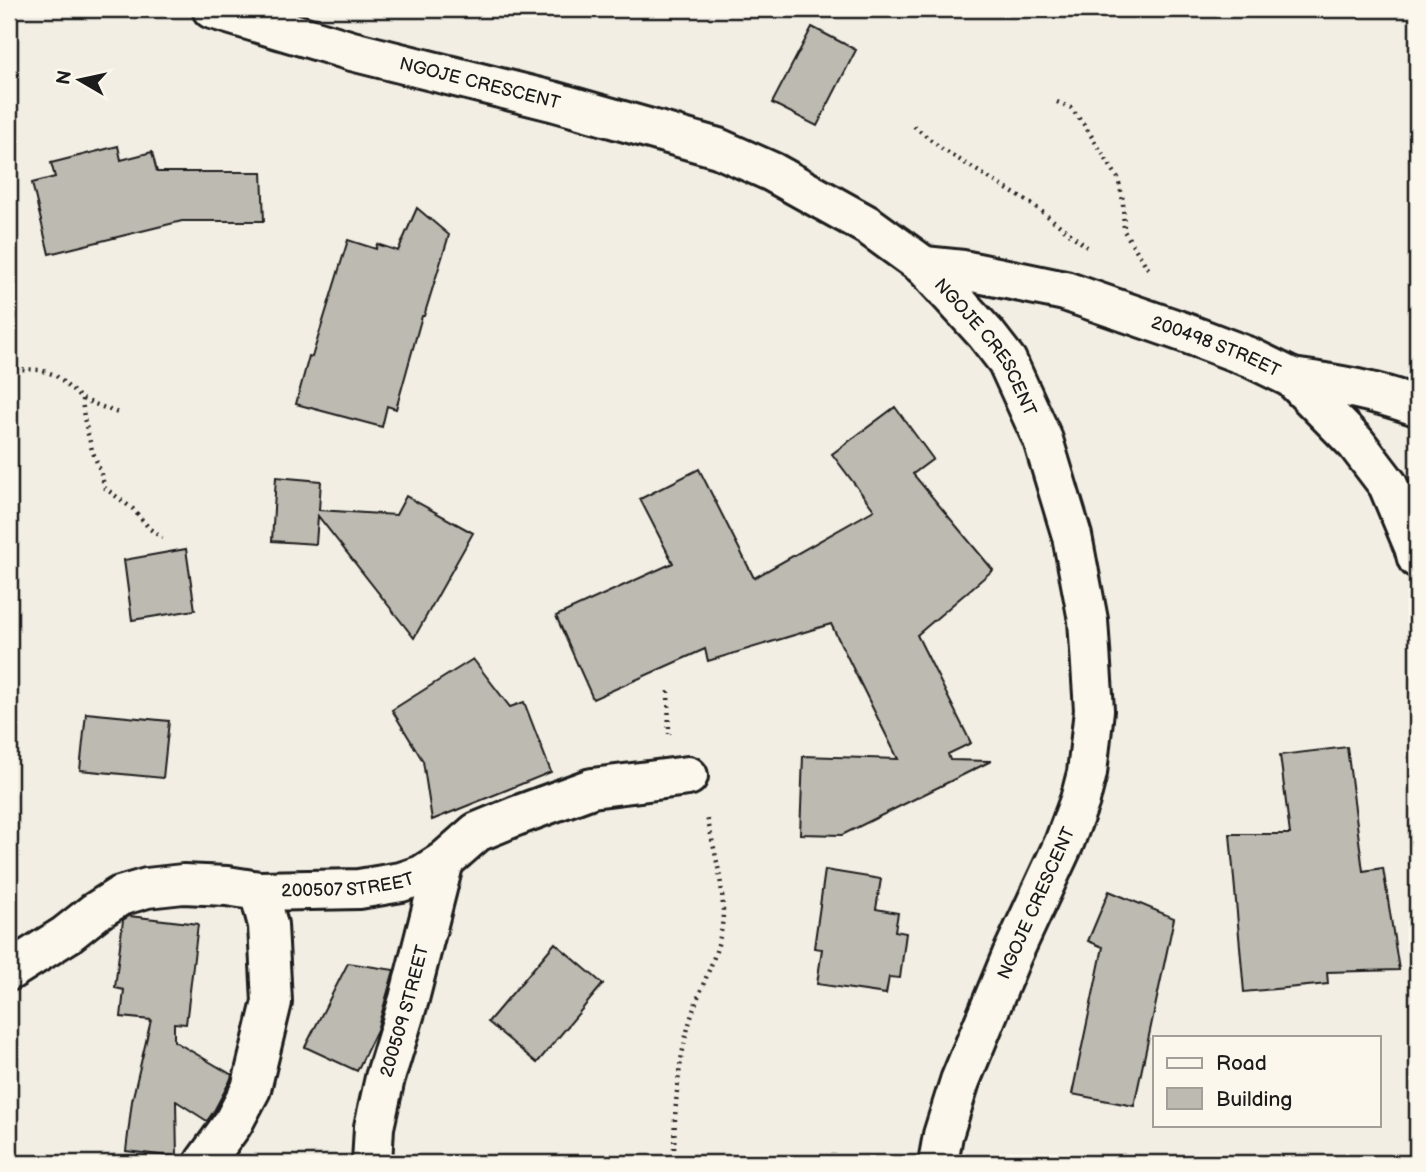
<svg xmlns="http://www.w3.org/2000/svg" width="1426" height="1172" font-family="'Balsamiq Sans',sans-serif">
<style>
.building{fill:#bdbab1;stroke:#1c1c1c;stroke-width:2}
.lines{fill:none;stroke-linecap:round;stroke-linejoin:round}
.minor-casing{stroke:#1c1c1c;stroke-width:44}
.path{stroke:#1c1c1c;stroke-width:4.5;stroke-dasharray:2 5;stroke-linecap:butt}
.minor{stroke:#fbf7ec;stroke-width:38}
.labels{text-anchor:middle;stroke-width:5;stroke-linejoin:round;paint-order:stroke}
.street-label{font-size:18px;fill:#1c1c1c;stroke:#fbf7ec}
</style>
<rect width="100%" height="100%" fill="#f2eee4"/>
<filter id="ink" filterUnits="userSpaceOnUse"><feTurbulence type="fractalNoise" baseFrequency=".0143" numOctaves="2"/><feDisplacementMap in="SourceGraphic" scale="14" xChannelSelector="R" yChannelSelector="G"/><feConvolveMatrix kernelMatrix="1 2 1 2 8 2 1 2 1" color-interpolation-filters="sRGB"/></filter>
<g filter="url(#ink)">
<path class="building" d="M 812,27 L 856,50 L 817,126 L 772,103 Z
M 118,146 L 121,160 L 152,152 L 157,172 L 262,172 L 264,221 L 182,221 L 49,254 L 32,183 L 55,177 L 51,163 Z
M 417,208 L 449,235 L 424,316 L 422,316 L 396,409 L 387,406 L 382,427 L 296,404 L 309,356 L 312,357 L 348,240 L 376,249 L 377,244 L 398,251 Z
M 895,407 L 933,459 L 913,474 L 993,570 L 917,635 L 971,743 L 948,754 L 950,760 L 991,761 L 842,835 L 800,834 L 803,756 L 898,759 L 831,624 L 708,661 L 705,649 L 593,699 L 556,616 L 673,563 L 640,499 L 699,469 L 754,578 L 874,510 L 832,454 Z
M 276,477 L 321,481 L 319,510 L 396,515 L 406,496 L 473,533 L 414,638 L 318,516 L 316,544 L 272,541 Z
M 186,549 L 195,610 L 132,620 L 124,560 Z
M 473,659 L 510,707 L 524,702 L 551,772 L 432,820 L 423,761 L 392,710 Z
M 86,713 L 169,721 L 163,778 L 80,770 Z
M 1347,747 L 1363,871 L 1383,868 L 1399,970 L 1327,972 L 1328,984 L 1244,992 L 1230,834 L 1290,834 L 1280,755 Z
M 825,870 L 881,879 L 876,909 L 898,913 L 895,931 L 906,933 L 900,978 L 889,977 L 886,994 L 817,984 L 822,949 L 814,948 Z
M 1109,891 L 1174,918 L 1134,1106 L 1072,1094 L 1103,947 L 1088,941 Z
M 129,916 L 198,924 L 186,1024 L 174,1023 L 174,1041 L 232,1075 L 230,1081 L 214,1111 L 207,1121 L 176,1101 L 177,1157 L 126,1151 L 132,1101 L 151,1020 L 121,1017 L 124,990 L 115,988 L 123,920 Z
M 555,943 L 603,984 L 537,1063 L 488,1022 Z
M 348,963 L 394,970 L 377,1030 L 357,1071 L 305,1047 Z"/>
<g class="lines">
<defs>
<g id="minor">
<path id="s1" d="M 212,9 L 352,51 L 552,101 L 718,148 L 772,172 L 869,226 L 924,266 L 986,334 L 1007,361 L 1043,440 L 1072,536 L 1088,620 L 1094,710 L 1087,773 L 1080,800 L 1064,843 L 1012,955 L 960,1081 L 943,1135 L 938,1163"/>
<path id="s2" d="M 924,266 L 963,270 L 1065,291 L 1183,332 L 1249,357 L 1292,378 L 1356,443 L 1388,485 L 1414,547 L 1417,558"/>
<path d="M 1292,378 C 1337,384 1374,391 1417,406"/>
<path id="s3" d="M 9,971 L 66,935 L 95,912 L 120,896 L 147,888 L 183,884 L 227,886 L 259,891 L 359,889 L 401,882 L 422,875 L 444,861 L 477,832 L 516,816 L 592,788 L 688,776"/>
<path d="M 204,1163 L 233,1123 L 251,1089 L 272,1002 L 268,925 L 259,891"/>
<path id="s4" d="M 372,1163 L 374,1127 L 385,1078 L 409,999 L 444,861"/>
</g>
</defs>
<use href="#minor" class="minor-casing"/>
<path class="path" d="M 1057,102 L 1071,108 L 1085,126 L 1118,178 L 1123,201 L 1124,231 L 1149,270
M 914,126 L 942,149 L 1036,207 L 1087,247
M 9,366 L 19,369 L 41,370 L 55,375 L 82,399 L 118,413
M 82,399 L 84,418 L 92,450 L 100,470 L 105,488 L 133,509 L 149,528 L 162,538
M 668,691 L 669,734
M 674,1163 C 674,1113 677,1062 692,1014 C 703,980 723,948 723,911 C 723,880 713,847 707,816"/>
<use href="#minor" class="minor"/>
</g>
</g>
<g class="labels">
<g class="street-label">
<text dy="6" stroke="none"><textPath href="#s1" startOffset="278">NGOJE CRESCENT</textPath></text>
<text dy="6" stroke="none"><textPath href="#s2" startOffset="304">200498 STREET</textPath></text>
<text dy="6" stroke="none"><textPath href="#s1" startOffset="866">NGOJE CRESCENT</textPath></text>
<text dy="6" stroke="none"><textPath href="#s3" startOffset="364">200507 STREET</textPath></text>
<text transform="translate(1036 903) rotate(-66)" y="6">NGOJE CRESCENT</text>
<text dy="6" stroke="none"><textPath href="#s4" startOffset="156">200509 STREET</textPath></text>
</g>
</g>
<rect width="1426" height="1172" fill="none" stroke="#fbf7ec" stroke-width="35"/>
<rect x="18" y="18" width="1391" height="1137" fill="none" stroke="#1c1c1c" stroke-width="2.5" filter="url(#ink)"/>
<rect x="1153" y="1036" width="228" height="91" fill="#fbf7ec" stroke="#a29f99" stroke-width="2"/>
<rect x="1167" y="1058" width="35" height="10" fill="#fbf7ec" stroke="#a29f99" stroke-width="2"/>
<text x="1216" y="1070" font-size="21" fill="#1c1c1c">Road</text>
<rect x="1167" y="1088" width="35" height="21" fill="#bdbab1" stroke="#a29f99" stroke-width="2"/>
<text x="1216" y="1106" font-size="21" fill="#1c1c1c">Building</text>
<g transform="translate(80 80) rotate(279)" stroke="#fbf7ec" stroke-width="5" paint-order="stroke">
<path d="M0-5L12 26L0 18L-12 26Z" fill="#1c1c1c"/>
<text y="-10" font-size="19" font-weight="bold" text-anchor="middle" fill="#1c1c1c">N</text>
</g>
</svg>
